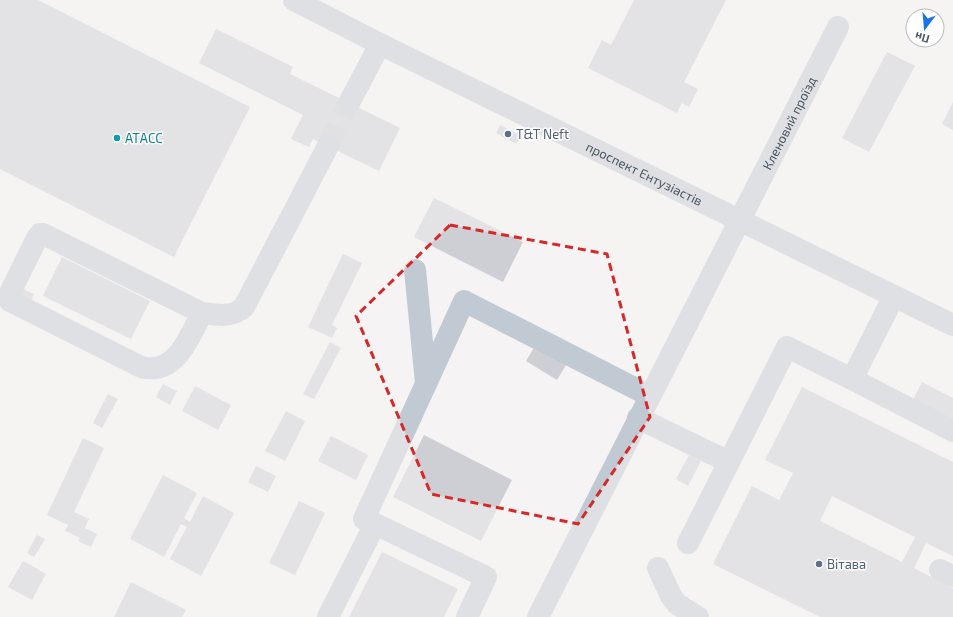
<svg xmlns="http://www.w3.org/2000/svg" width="953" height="617" font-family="'Exo 2',sans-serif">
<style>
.building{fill:#cdcfd5;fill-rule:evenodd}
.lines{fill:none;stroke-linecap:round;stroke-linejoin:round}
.minor-tunnel{stroke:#caccce;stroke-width:22;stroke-dasharray:22 11;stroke-linecap:butt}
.minor{stroke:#c1cad2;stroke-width:22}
.marked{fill:none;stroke:#d62828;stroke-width:3;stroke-dasharray:8 5;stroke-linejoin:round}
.service-dot{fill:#5c6f8a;stroke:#fff;stroke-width:1.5}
.culture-dot{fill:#0f9aa8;stroke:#fff;stroke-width:1.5}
.labels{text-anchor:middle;stroke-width:3;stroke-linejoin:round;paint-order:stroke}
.street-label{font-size:13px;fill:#4a5661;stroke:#fff}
.service-label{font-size:13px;fill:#4e5e75;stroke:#fff;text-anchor:start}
.culture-label{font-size:13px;fill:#0d838f;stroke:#fff;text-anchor:start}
</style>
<rect width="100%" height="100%" fill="#f5f3f3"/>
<path class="building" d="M 0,0 L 38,0 L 250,107 L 174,257 L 0,169 Z
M 634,0 L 726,0 L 684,82 L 698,89 L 689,107 L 682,103 L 677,113 L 588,68 L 602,40 L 611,45 Z
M 216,29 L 293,67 L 290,74 L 400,128 L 379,171 L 313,139 L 309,147 L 291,139 L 303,115 L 199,63 Z
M 887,52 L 915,66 L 869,152 L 842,138 Z
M 953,102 L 953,130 L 942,124 Z
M 500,125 L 520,135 L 516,144 L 496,133 Z
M 434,198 L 523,242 L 503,282 L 414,237 Z
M 343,254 L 362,263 L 332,325 L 337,328 L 332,338 L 308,327 Z
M 62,257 L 150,301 L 131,339 L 43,296 Z
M 21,288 L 34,294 L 29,305 L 16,298 Z
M 330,342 L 341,348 L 314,399 L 303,394 Z
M 535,346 L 566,365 L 557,380 L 526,361 Z
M 922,382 L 953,398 L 953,420 L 913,400 Z
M 163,384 L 177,391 L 170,405 L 156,397 Z
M 195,386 L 231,405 L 218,430 L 182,411 Z
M 802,387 L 953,462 L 953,556 L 926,543 L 914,568 L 953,588 L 953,617 L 820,617 L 713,564 L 752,486 L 779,500 L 793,473 L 765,460 ZM 832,496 L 915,537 L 902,562 L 820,521 Z
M 108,394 L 118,399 L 102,428 L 93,423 Z
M 286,411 L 305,421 L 285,461 L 265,451 Z
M 424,435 L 512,480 L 481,541 L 393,497 Z
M 331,436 L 368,455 L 356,480 L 318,461 Z
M 83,438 L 104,448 L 74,512 L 89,519 L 85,528 L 97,534 L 91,547 L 78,541 L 80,538 L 65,531 L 68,525 L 47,515 Z
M 689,455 L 701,461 L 688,486 L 676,479 Z
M 256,466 L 276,476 L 268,492 L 248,482 Z
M 163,475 L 197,493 L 184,518 L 190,522 L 203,496 L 234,513 L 201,576 L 170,559 L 187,527 L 181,524 L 164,557 L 130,539 Z
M 299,501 L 325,513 L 295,575 L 269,563 Z
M 37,535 L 45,539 L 34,557 L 27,553 Z
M 382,552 L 458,589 L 444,617 L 349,617 Z
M 23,561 L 46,574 L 32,600 L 8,587 Z
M 131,582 L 186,610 L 182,617 L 114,617 Z"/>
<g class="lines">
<path class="minor-tunnel" d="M 328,146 L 349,103"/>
<g class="minor">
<path id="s1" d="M 294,0 L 380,44 L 953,325"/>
<path d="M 349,103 L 380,44"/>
<path d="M 415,270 L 426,383"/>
<path d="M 894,296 L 852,379 L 953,431"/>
<path d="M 202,313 L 43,234 L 40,234 L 37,238 L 8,297 L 10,301 L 141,367 C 176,376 189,337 202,313 C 217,315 232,318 244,307 L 328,146"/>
<path d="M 638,418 L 729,462 L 787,347 L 852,379"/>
<path d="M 375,524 L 486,577 L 467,617"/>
<path d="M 688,543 L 729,462"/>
<path d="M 658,568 L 671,596 L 677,604 L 698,617"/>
<path d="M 940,570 L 953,576"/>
<path d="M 328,617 L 375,524 L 364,519 L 464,301 L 650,396"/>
<path id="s2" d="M 538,617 L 838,27"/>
</g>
</g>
<path d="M0 0H953V617H0ZM 450,225 L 607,254 L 650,417 L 578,524 L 431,494 L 356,316 Z" fill="#f5f3f3" fill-opacity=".55" fill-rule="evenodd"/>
<path class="marked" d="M 450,225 L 607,254 L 650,417 L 578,524 L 431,494 L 356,316 Z"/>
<g class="service-dot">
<circle cx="508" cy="134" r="4"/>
<circle cx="819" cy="564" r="4"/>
</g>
<circle class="culture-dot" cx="117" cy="138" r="4"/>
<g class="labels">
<g class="street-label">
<text dy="5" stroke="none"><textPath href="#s2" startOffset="554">Кленовий проїзд</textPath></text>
<text dy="5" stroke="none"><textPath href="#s1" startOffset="391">проспект Ентузіастів</textPath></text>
</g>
<g class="service-label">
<text x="516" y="139">T&amp;T Neft</text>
<text x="827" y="569">Вітава</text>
</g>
<g class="culture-label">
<text x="125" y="143">АТАСС</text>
</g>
</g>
<g transform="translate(925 28) rotate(196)"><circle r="19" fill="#ffffff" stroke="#b7bbc0"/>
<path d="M0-3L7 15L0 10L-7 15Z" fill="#1a73e8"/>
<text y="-6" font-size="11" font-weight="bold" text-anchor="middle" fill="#4a5661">Пн</text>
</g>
</svg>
